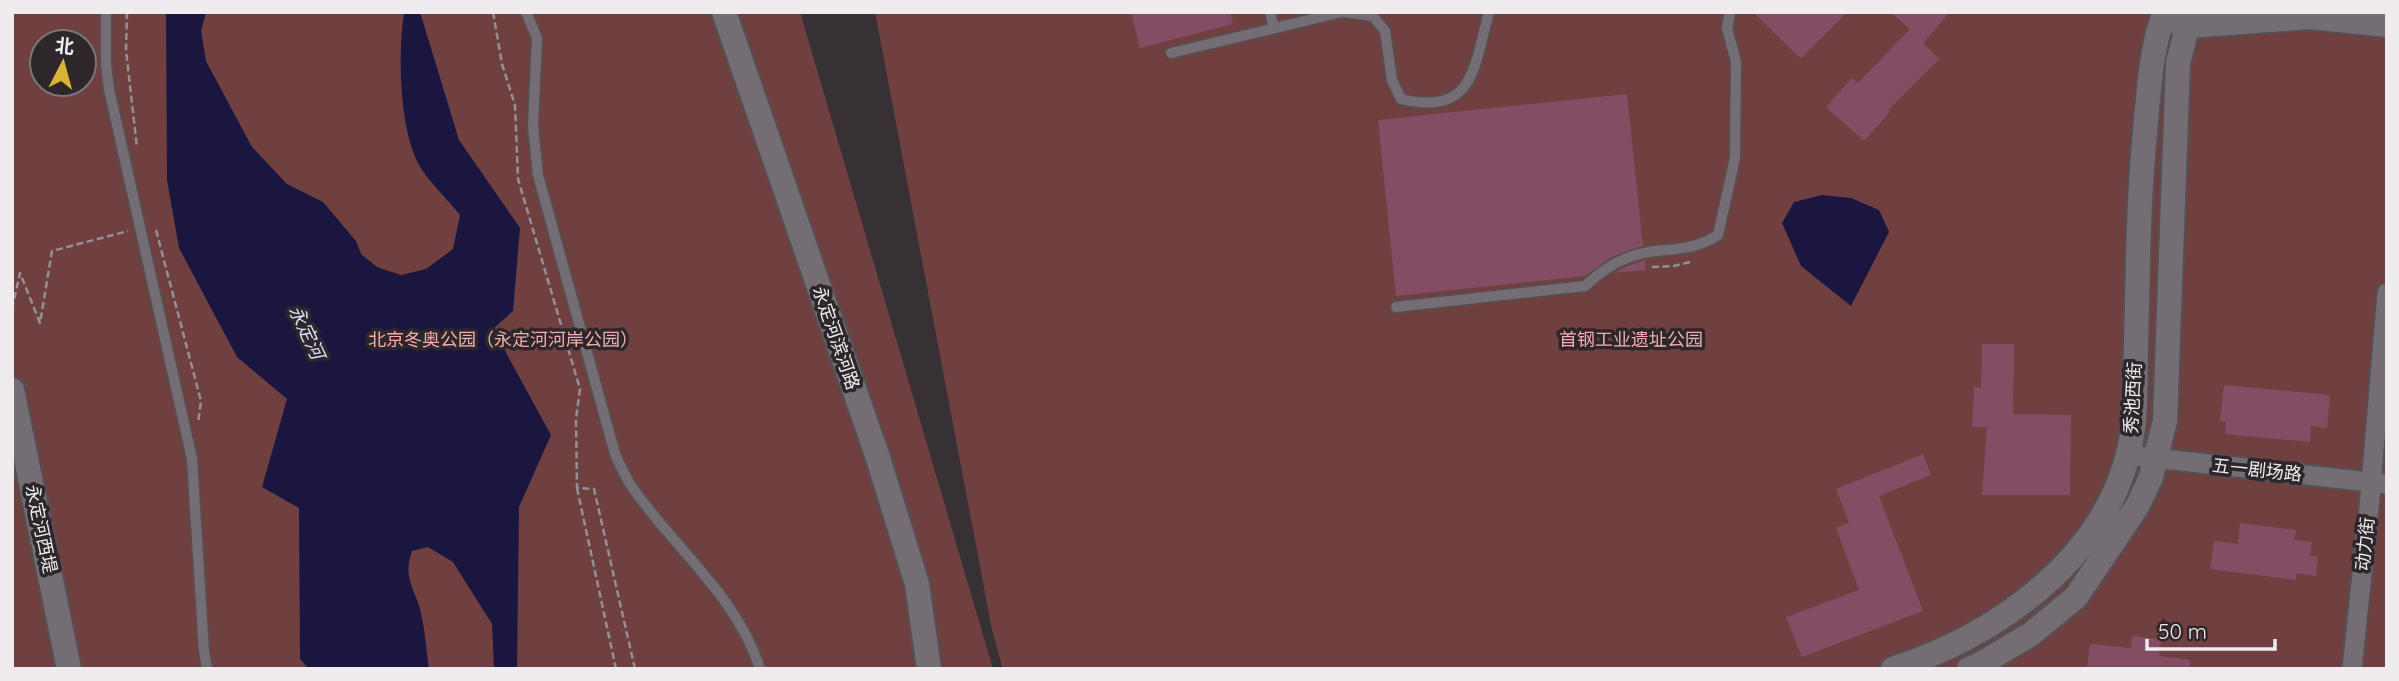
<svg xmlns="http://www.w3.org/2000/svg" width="2399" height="681" font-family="Quicksand,'Noto Sans SC',sans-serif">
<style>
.green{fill:#704041;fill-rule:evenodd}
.water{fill:#1a1640}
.building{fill:#834d63}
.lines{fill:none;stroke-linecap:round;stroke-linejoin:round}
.service-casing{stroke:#545054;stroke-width:13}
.minor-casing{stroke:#545054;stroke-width:23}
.tertiary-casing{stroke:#545054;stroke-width:28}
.path{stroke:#948f93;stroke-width:2.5;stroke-dasharray:7 3.5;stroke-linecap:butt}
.service{stroke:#746d73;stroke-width:10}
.minor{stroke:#746d73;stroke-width:19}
.tertiary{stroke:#746d73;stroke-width:24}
.labels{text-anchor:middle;stroke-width:7;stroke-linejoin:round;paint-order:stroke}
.street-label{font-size:18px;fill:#efebee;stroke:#2d272c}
.park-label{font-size:18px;fill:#f5acac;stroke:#2d272c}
.water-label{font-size:19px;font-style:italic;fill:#dadbfb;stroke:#2d272c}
</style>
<rect width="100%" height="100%" fill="#373136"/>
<path class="green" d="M 12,12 L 800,12 L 993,669 L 12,669 ZM 42,42 L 84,42 L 84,84 L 42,84 Z
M 875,12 L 2387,12 L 2387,669 L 1003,669 L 992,630 Z"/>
<path class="water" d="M 166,12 L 206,12 L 201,31 L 206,61 L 252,147 L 287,184 L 323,202 L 356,241 L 361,254 L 377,267 L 401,275 L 426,269 L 453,249 L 460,215 C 447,198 428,182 418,163 C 399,125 398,54 404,12 L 420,12 L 459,140 L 520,228 L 513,311 L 493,329 L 551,435 L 519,507 L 517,669 L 494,669 L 492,624 L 453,562 L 428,547 L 412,551 C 403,576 413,586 420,609 C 425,628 426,649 429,669 L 309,669 L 300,659 L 299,508 L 262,487 L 287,399 L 237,357 L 179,248 L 167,180 Z
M 1822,195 L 1851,198 L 1879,210 L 1889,232 L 1851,306 L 1801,266 L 1782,223 L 1794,202 Z"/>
<path class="building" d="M 1131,12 L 1230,12 L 1233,24 L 1140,48 Z
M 1753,12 L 1847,12 L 1801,59 Z
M 1890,12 L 1950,12 L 1923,43 L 1939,59 L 1888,110 L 1890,112 L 1864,141 L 1826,107 L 1852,78 L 1858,83 L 1910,29 Z
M 1627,94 L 1643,246 L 1612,257 L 1585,276 L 1396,296 L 1378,120 Z
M 1645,260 L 1646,270 L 1613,273 L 1630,265 Z
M 1982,344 L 2014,344 L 2013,414 L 2071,415 L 2070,495 L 1982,495 L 1987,427 L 1972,427 L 1974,387 L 1981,388 Z
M 2224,385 L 2330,395 L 2327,428 L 2311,426 L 2310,442 L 2225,434 L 2226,422 L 2220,421 Z
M 1923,454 L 1931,475 L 1879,496 L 1923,611 L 1802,657 L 1786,617 L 1859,590 L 1836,528 L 1849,522 L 1836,489 Z
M 2240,523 L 2296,530 L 2294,540 L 2312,542 L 2310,556 L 2318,557 L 2316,576 L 2296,573 L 2296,580 L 2210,569 L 2214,541 L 2238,544 Z
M 2132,636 L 2161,639 L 2159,656 L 2190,660 L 2190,669 L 2087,669 L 2090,644 L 2131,648 Z"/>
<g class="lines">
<defs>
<path id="service" d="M 106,12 L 106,65 L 109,89 L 192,459 L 204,651 L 207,669
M 526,12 L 537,38 L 533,126 L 538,175 L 615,454 C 620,465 625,477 632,487 C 674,548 738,597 760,669
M 1270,12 L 1274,28
M 1344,12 L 1373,16 L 1385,31 L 1392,80 L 1401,99 C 1474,117 1474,67 1489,12
M 1171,53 L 1342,12
M 1396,307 L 1585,286 C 1598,274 1611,264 1627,258 C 1658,245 1686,256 1718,235 L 1735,158 L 1736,62 L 1727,28 L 1730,12"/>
<path id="minor" d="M 2128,455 L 2387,484
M 2352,669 L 2370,497 L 2387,293"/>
<path id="tertiary" d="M 724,12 L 878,458 L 917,584 L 929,669
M 2174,21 L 2188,26 L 2310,17 L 2387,25
M 12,390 L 69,669
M 1893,669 C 1997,635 2106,559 2130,446 C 2137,413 2135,378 2136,345 C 2138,274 2138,203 2145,132 C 2149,92 2150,50 2165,12
M 1969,669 L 1979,665 L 2031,634 L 2076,597 L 2138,505 L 2151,477 L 2165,421 L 2178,63 L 2191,12"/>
</defs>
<use href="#service" class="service-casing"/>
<use href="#minor" class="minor-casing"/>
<use href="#tertiary" class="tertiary-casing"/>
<path class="path" d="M 127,12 L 126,50 L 137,148
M 493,12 L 502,64 L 515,105 L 518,179 L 580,389 L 576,419 L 577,488 L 594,489 L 635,669
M 156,230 L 201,401 L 198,423
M 1652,267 L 1674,266 L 1690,262
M 12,309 L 20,273 L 40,323 L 52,251 L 128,231
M 577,488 L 616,669"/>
<use href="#service" class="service"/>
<use href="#minor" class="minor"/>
<use href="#tertiary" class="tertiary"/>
</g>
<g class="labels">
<g class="street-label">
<text transform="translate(836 338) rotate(71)" y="6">永定河滨河路</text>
<text transform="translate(2133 398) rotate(-87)" y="6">秀池西街</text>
<text transform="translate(2257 470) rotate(6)" y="6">五一剧场路</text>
<text transform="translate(41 529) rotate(78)" y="6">永定河西堤</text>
<text transform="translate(2365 544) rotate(-84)" y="6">动力街</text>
</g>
<g class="park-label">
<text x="503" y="346">北京冬奥公园（永定河河岸公园）</text>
<text x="1631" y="346">首钢工业遗址公园</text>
</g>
<g class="water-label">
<text transform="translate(307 332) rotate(65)" y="7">永定河</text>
</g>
</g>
<rect width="2399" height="681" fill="none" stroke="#efebee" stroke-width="28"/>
<g transform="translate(63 63) rotate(6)"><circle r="33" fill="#2d272c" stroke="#7b757a" stroke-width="2"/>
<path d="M0-5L12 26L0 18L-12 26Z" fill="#d9b334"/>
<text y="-10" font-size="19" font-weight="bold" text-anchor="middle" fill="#efebee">北</text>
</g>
<path d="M2147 639v10h128v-10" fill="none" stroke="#efebee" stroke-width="3.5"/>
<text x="2158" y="639" font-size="21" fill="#efebee" stroke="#2d272c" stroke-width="5" paint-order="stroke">50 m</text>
</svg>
